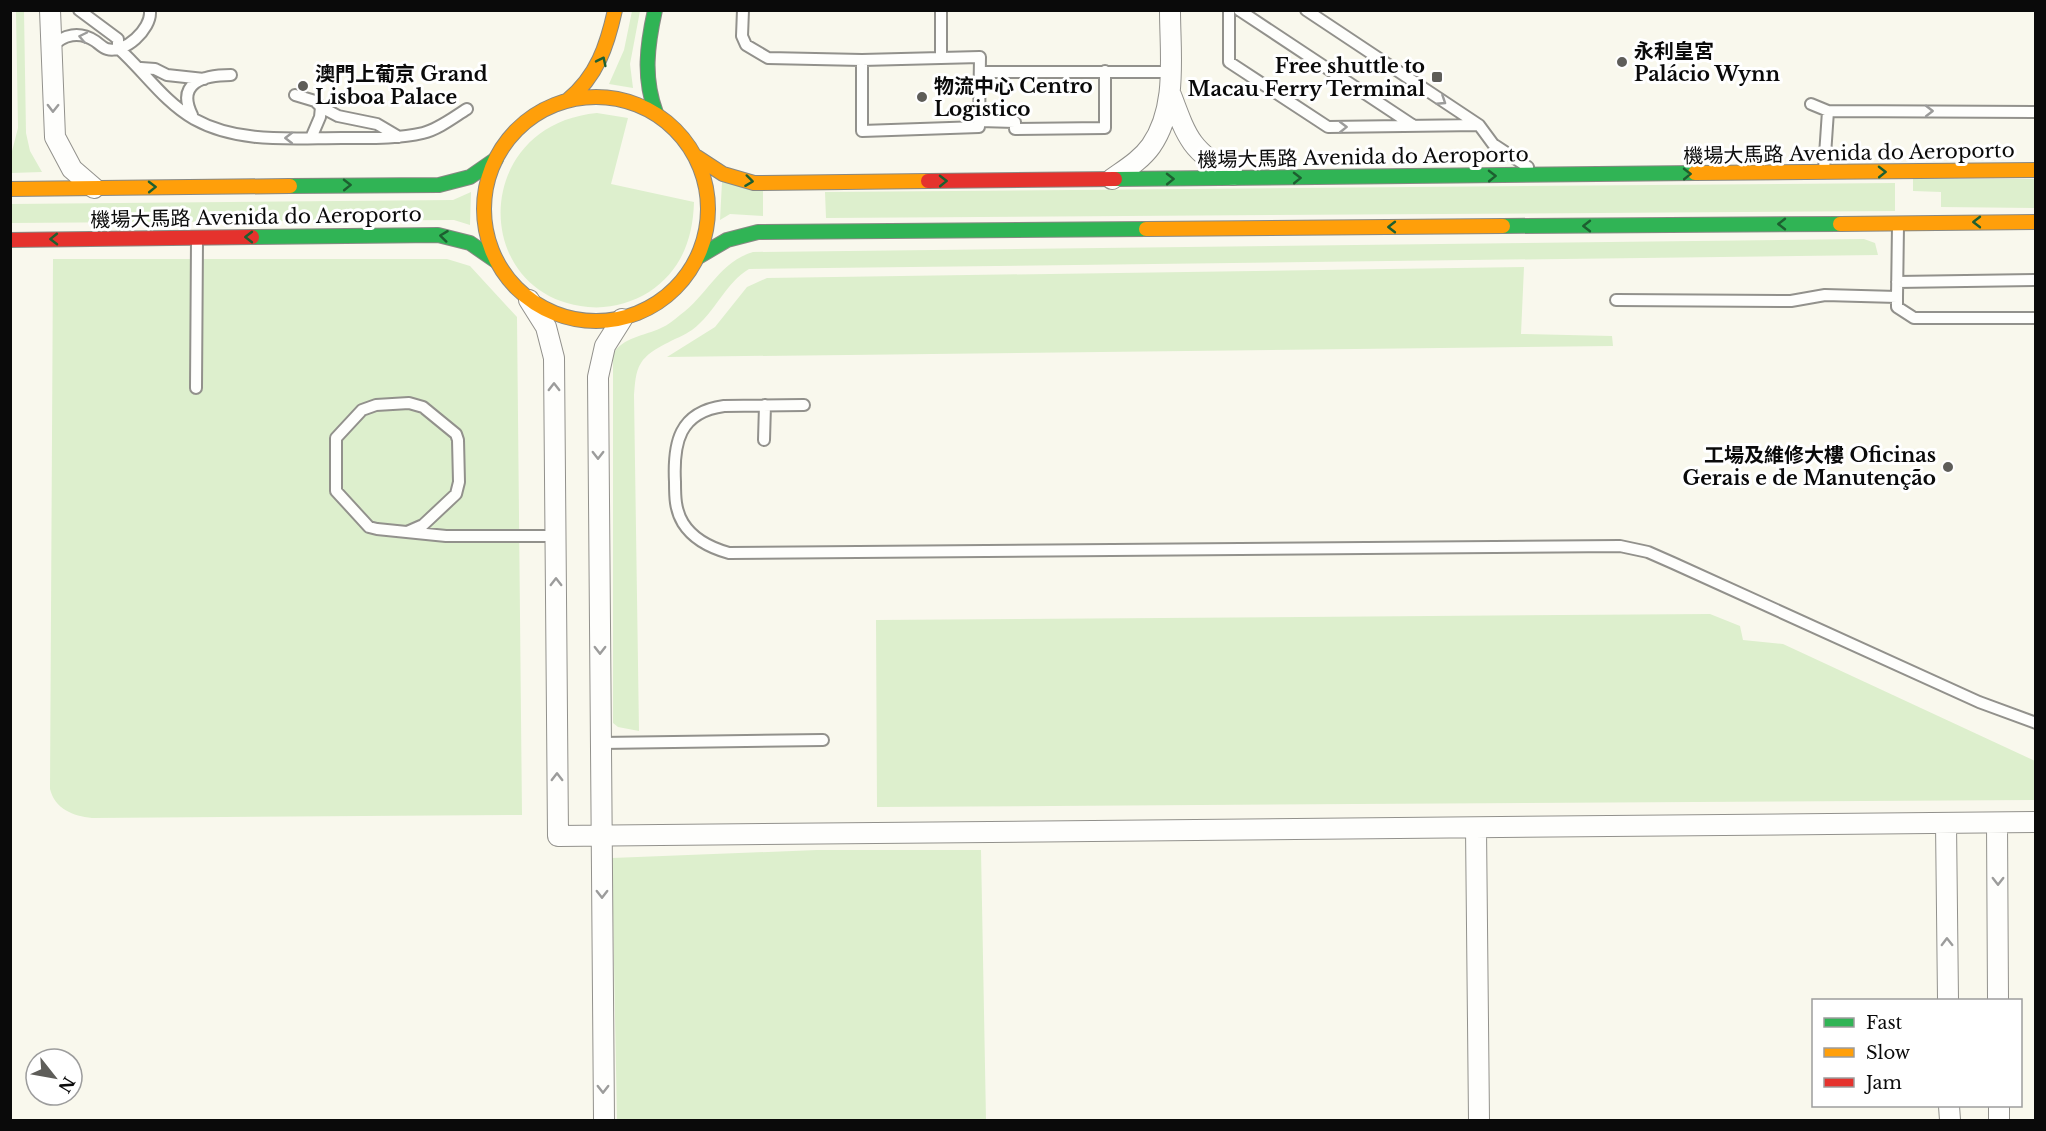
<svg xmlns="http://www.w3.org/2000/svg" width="2046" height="1131" font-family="'Libre Baskerville','Noto Sans SC',serif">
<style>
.green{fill:#ddefcd}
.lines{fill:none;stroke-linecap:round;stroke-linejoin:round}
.lane-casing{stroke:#92918c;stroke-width:14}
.street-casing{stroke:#92918c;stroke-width:22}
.fast-casing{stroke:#888883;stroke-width:16}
.slow-casing{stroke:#888883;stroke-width:16}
.jam-casing{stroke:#888883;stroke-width:16}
.lane{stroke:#fefefc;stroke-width:10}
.street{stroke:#fefefc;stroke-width:20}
.fast{stroke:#30b455;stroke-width:14}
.slow{stroke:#ff9f0a;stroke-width:14}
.jam{stroke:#e5322d;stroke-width:14}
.oneway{stroke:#9c9c9b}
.oneway2{stroke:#1d5f30}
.poi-dot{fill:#5e5d59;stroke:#fff;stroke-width:2}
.labels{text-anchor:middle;stroke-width:6;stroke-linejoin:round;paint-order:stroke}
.poi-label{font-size:20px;font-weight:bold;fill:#0a0a0a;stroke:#fff;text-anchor:start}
.street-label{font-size:20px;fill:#0a0a0a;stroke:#fff}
</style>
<rect width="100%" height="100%" fill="#f9f8ed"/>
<path class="green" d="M 16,11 L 24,11 L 26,133 L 30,151 L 42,172 L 11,173 L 11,155 L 18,128 Z
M 632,11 L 640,11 L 630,64 L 633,88 L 609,84 L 624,50 Z
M 597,113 L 628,118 L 611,184 L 694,202 C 693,239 681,271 649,292 C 631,303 610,309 588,307 C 470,296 470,125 597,113 Z
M 1913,179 L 2035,179 L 2035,208 L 1941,207 L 1941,192 L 1913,191 Z
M 722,182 L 763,189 L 763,216 L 730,214 L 720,220 Z
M 1895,183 L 1895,211 L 826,218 L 825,192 Z
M 471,192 L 470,225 L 454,220 L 11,223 L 10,204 L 453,200 Z
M 1864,239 L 1875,243 L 1878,255 L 749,269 C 726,282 715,313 692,330 C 677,340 651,347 641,363 C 635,372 635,385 634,395 L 639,731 L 618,727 L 613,723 L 613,354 C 623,337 644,336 661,328 C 668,325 674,320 680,315 C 707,296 719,262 753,252 Z
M 53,259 L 447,259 L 470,266 L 517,317 L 522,815 L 92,818 C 73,816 55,809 50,789 Z
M 1524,267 L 1521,334 L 1612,336 L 1613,346 L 667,357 L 715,327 L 747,287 L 767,278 Z
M 1710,614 L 1740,626 L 1743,640 L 1783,644 L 2035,761 L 2035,800 L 877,807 L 876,620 Z
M 817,850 L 981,850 L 986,1120 L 617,1120 L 612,858 Z"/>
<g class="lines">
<defs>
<path id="lane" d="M 79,10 L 118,39 L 118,48 C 144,71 163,101 194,119 C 239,144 293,138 342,138 C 369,138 397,139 423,133 C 439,129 454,117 467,109
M 743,10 L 742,36 L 746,45 L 768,58 L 862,60
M 1229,10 L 1229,62 L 1328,127 L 1479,125
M 1239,10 L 1414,126
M 1306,10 L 1479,125 L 1493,144 L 1528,167
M 52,47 C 63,34 80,31 95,41 C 98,43 103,48 107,49 C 125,54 151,29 150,12
M 980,57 L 979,127 L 862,131 L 862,60 Z
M 941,58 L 941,10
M 141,68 L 155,69 L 167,75 L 204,79
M 981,72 L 1171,72
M 295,95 L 315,101 L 321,107 L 320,117 L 311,138
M 1811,104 L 1828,111 L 2036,112
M 321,107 L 338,116 L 377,124 L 399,137
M 192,115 C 176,83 203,75 231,75
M 980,121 L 1015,122 L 1015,129 L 1105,128 L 1105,71
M 1824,170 L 1828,111
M 1898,226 L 1897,297 L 1897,307 L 1914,318 L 2036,318
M 1897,282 L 2036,280
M 1616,300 L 1791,301 L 1825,295 L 1897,297
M 196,388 L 197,241
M 804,405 L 724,406 C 679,412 673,443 675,482 C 675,496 675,510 683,523 C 693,539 711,548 729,553 L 1620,546 L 1648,552 L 1673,563 L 1979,702 L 2036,723
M 764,440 L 765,405
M 407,532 L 423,525 L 456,494 L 459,482 L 458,440 L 456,434 L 423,407 L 409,403 L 376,405 L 362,410 L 336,438 L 336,491 L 369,527 L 377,529 L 446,536 L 556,536
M 601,743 L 823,740"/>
<path id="street" d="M 50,10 L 55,137 L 72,169 L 94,188
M 1171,95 C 1187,138 1191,151 1233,175
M 1112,179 C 1126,169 1141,160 1151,146 C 1178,107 1170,55 1170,10
M 529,300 L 546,327 L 554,358 L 558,836 L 2036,822
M 1946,823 L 1948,1000
M 1997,823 L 1998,1000
M 1476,828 L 1479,1120
M 1949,1106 L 1950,1120
M 1999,1106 L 1999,1120
M 604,1120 L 598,377 L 605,346 L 622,319"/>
<path id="fast" d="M 655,10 C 647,46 643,78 656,113
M 1115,179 L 1695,173
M 290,186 L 439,185 L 470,177 L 496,159
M 1503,226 L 1840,224
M 252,237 L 438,235 L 470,243 L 496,261
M 698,257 L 727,240 L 758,232 L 1146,229"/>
<path id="slow" d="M484 209a112 112 0 1 1 224 0a112 112 0 1 1-224 0Z
M 568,100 C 597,76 607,46 615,10
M 697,157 L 723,174 L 754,183 L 928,181
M 1695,173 L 2036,170
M 10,189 L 290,186
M 1840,224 L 2036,222
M 1146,229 L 1503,226"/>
<path id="jam" d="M 928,181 L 1115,179
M 10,240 L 252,237"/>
</defs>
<use href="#lane" class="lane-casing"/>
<use href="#street" class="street-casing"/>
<use href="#fast" class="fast-casing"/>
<use href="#slow" class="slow-casing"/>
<use href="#jam" class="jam-casing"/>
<use href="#lane" class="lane"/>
<use href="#street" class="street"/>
<use href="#fast" class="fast"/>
<use href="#slow" class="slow"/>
<use href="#jam" class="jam"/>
</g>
<defs><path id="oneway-chevron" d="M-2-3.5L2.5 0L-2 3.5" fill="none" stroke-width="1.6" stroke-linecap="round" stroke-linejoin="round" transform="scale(1.5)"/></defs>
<g class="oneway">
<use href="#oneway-chevron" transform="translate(83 37) rotate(-168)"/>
<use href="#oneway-chevron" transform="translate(1442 101) rotate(33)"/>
<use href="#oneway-chevron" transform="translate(53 108) rotate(91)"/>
<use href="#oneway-chevron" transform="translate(1929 111)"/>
<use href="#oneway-chevron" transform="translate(1343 127) rotate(-1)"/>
<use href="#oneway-chevron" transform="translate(289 138) rotate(180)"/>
<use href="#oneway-chevron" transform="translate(554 387) rotate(-90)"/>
<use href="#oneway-chevron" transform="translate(598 455) rotate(90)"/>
<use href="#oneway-chevron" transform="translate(556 582) rotate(-90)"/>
<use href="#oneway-chevron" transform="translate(600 650) rotate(90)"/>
<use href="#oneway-chevron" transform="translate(557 777) rotate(-90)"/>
<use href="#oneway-chevron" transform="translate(1998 881) rotate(90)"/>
<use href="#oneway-chevron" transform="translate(602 894) rotate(90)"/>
<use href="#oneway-chevron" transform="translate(1947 942) rotate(-91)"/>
<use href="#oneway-chevron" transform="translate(603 1089) rotate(90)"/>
</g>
<g class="oneway2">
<use href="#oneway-chevron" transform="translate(602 61) rotate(-64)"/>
<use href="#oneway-chevron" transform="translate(1882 172) rotate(-1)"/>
<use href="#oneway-chevron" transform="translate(1687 174) rotate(-1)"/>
<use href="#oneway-chevron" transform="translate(1492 176) rotate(-1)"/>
<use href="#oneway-chevron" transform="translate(1297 178) rotate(-1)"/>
<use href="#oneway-chevron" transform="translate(1170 179) rotate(-1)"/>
<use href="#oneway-chevron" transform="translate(749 181) rotate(7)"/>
<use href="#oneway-chevron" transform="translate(943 181) rotate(-1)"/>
<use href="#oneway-chevron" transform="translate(347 185) rotate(-1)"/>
<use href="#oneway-chevron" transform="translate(152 187) rotate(-1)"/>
<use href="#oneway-chevron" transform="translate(1977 222) rotate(180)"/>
<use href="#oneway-chevron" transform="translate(1782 224) rotate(180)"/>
<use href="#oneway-chevron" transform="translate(1587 226) rotate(180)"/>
<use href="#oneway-chevron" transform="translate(1392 227) rotate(180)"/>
<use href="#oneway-chevron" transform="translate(444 236) rotate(-173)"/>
<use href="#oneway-chevron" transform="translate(249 237) rotate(180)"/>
<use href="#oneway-chevron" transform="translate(54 239) rotate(179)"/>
</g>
<g class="poi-dot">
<circle cx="1622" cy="62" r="6"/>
<rect x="1431" y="71" width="12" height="12" rx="3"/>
<circle cx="303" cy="86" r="6"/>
<circle cx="922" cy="97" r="6"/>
<circle cx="1948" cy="467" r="6"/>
</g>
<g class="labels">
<g class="poi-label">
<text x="1634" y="58">永利皇宮<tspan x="1634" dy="23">Palácio Wynn</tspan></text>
<text x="1425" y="73" text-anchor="end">Free shuttle to<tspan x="1425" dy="23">Macau Ferry Terminal</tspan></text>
<text x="315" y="81">澳門上葡京 Grand<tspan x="315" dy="23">Lisboa Palace</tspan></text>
<text x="934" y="93">物流中心 Centro<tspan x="934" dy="23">Logistico</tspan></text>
<text x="1936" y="462" text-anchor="end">工場及維修大樓 Oficinas<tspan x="1936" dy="23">Gerais e de Manutenção</tspan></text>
</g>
<g class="street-label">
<text transform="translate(1849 153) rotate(-1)" y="7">機場大馬路 Avenida do Aeroporto</text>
<text transform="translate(1363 157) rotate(-1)" y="7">機場大馬路 Avenida do Aeroporto</text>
<text transform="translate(256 217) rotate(-1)" y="7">機場大馬路 Avenida do Aeroporto</text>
</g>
</g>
<rect width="2046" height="1131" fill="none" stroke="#0a0a0a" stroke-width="24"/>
<rect x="1812" y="999" width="210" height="108" fill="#ffffff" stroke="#9d9d9d" stroke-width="1.5"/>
<rect x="1824" y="1018" width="30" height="9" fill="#30b455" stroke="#9d9d9d" stroke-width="1.5"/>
<text x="1866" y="1029" font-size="18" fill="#0a0a0a">Fast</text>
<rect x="1824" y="1048" width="30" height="9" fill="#ff9f0a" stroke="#9d9d9d" stroke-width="1.5"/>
<text x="1866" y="1059" font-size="18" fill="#0a0a0a">Slow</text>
<rect x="1824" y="1078" width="30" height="9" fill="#e5322d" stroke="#9d9d9d" stroke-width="1.5"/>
<text x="1866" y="1089" font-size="18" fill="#0a0a0a">Jam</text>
<g transform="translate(54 1077) rotate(121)"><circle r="28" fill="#ffffff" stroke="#9d9d9d" stroke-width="1.5"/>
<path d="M0-4.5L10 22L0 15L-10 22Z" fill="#5e5d59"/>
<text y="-9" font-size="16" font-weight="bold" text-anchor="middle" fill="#0a0a0a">N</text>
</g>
</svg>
